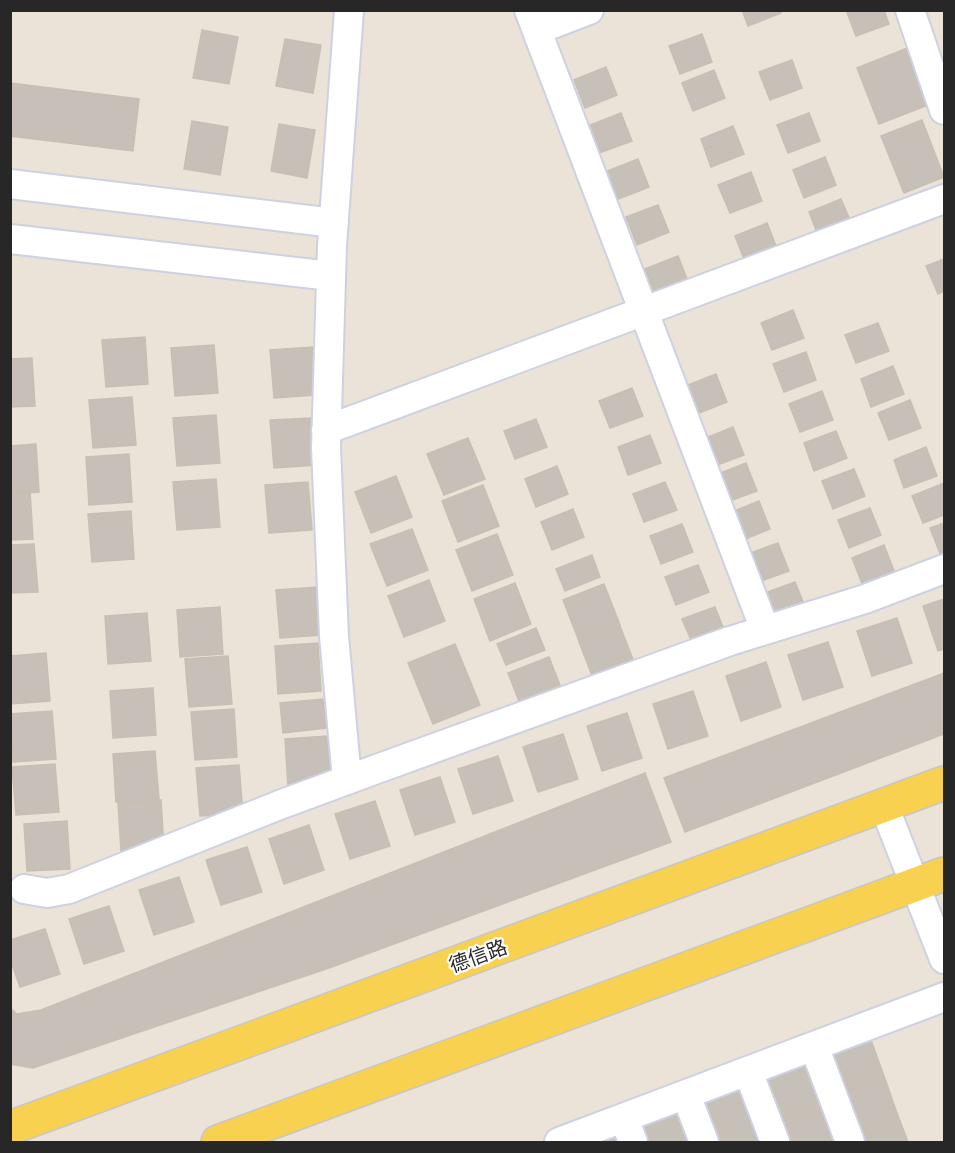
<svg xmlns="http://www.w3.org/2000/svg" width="955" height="1153" font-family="'Exo 2','Noto Sans SC',sans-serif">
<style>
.building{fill:#c6c0b8;stroke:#c6bfb2;stroke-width:1.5}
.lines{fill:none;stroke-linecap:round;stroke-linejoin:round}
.minor-casing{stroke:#cdd1e2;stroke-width:32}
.major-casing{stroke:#c7c7c7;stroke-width:36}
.minor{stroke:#fff;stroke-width:28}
.major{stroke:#f8d150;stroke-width:33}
.labels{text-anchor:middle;stroke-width:4.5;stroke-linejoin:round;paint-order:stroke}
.street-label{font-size:20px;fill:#272727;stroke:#fff}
</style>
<rect width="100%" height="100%" fill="#ebe3d8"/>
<path class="building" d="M 742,10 L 780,10 L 781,13 L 748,26 Z
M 846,10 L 884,10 L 889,24 L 856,36 Z
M 202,30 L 238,37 L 229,84 L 193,78 Z
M 702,34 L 712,62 L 680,74 L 669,46 Z
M 285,39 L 321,45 L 313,93 L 276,86 Z
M 910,47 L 933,103 L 879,124 L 857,68 Z
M 792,60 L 802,88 L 770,100 L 759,72 Z
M 606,67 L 617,95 L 585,108 L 574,80 Z
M 714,70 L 725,98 L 693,111 L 682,83 Z
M 10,83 L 139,99 L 133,151 L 10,136 Z
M 621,113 L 632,141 L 599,153 L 588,126 Z
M 809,113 L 820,141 L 788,153 L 777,125 Z
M 922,120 L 944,177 L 904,193 L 881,136 Z
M 192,121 L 228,127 L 220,175 L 184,169 Z
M 279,124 L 315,130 L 307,178 L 271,171 Z
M 733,126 L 744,154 L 711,167 L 701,139 Z
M 825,157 L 836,185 L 804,198 L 793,170 Z
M 638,159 L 649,187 L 616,200 L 605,172 Z
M 751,172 L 762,201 L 730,213 L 718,185 Z
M 841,199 L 853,227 L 820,240 L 809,212 Z
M 658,205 L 669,232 L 637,245 L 626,217 Z
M 767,223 L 778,251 L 746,264 L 735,236 Z
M 678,256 L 689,284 L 656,297 L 645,269 Z
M 944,259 L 944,291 L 938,294 L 926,266 Z
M 793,310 L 804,338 L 772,350 L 761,323 Z
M 878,323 L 889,351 L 856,363 L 845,335 Z
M 145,337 L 148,384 L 106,387 L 102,340 Z
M 214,345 L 218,393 L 175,396 L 171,348 Z
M 313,347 L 316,395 L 274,398 L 270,350 Z
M 806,352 L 816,380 L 784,392 L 773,364 Z
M 32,358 L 35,406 L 10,407 L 10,359 Z
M 893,366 L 904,394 L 871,407 L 861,379 Z
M 716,374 L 727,402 L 694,415 L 683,387 Z
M 632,388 L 643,416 L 610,428 L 599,401 Z
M 822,391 L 833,420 L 800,432 L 789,404 Z
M 132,397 L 136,445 L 93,448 L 89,400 Z
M 910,400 L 921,428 L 889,440 L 878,413 Z
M 216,415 L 220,463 L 177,466 L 173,418 Z
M 313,418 L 317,465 L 274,468 L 270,420 Z
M 536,419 L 547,447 L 515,459 L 504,431 Z
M 733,427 L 744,455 L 712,467 L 701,440 Z
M 836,431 L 847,458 L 814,471 L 804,443 Z
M 650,435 L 661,463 L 628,475 L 618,447 Z
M 468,438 L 485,479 L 444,495 L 427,454 Z
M 36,444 L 39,492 L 10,494 L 10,446 Z
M 926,447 L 937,476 L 904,488 L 894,460 Z
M 129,454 L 132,502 L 89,505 L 86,457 Z
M 746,463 L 757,491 L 724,503 L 713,476 Z
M 557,466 L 568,494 L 536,507 L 525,479 Z
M 854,469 L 865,496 L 833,509 L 822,481 Z
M 396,476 L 412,517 L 371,533 L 355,492 Z
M 216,479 L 220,527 L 177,530 L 173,482 Z
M 308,482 L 312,530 L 269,533 L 265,485 Z
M 665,482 L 677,510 L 644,522 L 633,494 Z
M 944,483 L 944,515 L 923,523 L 912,496 Z
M 483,485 L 499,526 L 458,542 L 442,501 Z
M 30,491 L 33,539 L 10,540 L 10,492 Z
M 759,501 L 770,529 L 738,542 L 727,514 Z
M 870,508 L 881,535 L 849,548 L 838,520 Z
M 573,509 L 584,537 L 552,550 L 541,522 Z
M 131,511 L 134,559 L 92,562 L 88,514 Z
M 944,523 L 944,555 L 941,556 L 930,528 Z
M 682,524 L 693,552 L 661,564 L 650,536 Z
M 412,529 L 428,570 L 387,586 L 370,544 Z
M 497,534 L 513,575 L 472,591 L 456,550 Z
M 778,543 L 789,571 L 756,583 L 745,555 Z
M 34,544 L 38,592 L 10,593 L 10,545 Z
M 884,545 L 895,573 L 863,586 L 852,558 Z
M 592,555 L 600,577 L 565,591 L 556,569 Z
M 698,565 L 709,592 L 676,605 L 665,577 Z
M 429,580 L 445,621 L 404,637 L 388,596 Z
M 795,582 L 806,609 L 773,622 L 762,594 Z
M 515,583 L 531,624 L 490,641 L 474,599 Z
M 604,584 L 620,625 L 579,641 L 563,600 Z
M 319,587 L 322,635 L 280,638 L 276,590 Z
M 944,599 L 944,649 L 938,651 L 923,606 Z
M 220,607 L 223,654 L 180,657 L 177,610 Z
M 715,607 L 726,635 L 694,647 L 682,619 Z
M 147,613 L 151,661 L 108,664 L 105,616 Z
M 897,618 L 912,663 L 872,676 L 857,631 Z
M 620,626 L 636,667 L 595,683 L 579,642 Z
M 536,628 L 545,650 L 506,665 L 497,644 Z
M 828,642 L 843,687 L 803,700 L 788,655 Z
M 318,643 L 321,691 L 278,694 L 275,646 Z
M 455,644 L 480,705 L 433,724 L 408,663 Z
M 46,653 L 50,701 L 10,704 L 10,656 Z
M 228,656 L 232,704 L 189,707 L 185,659 Z
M 549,657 L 565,698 L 524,714 L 508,673 Z
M 766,662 L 781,707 L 741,721 L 726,676 Z
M 944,673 L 944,734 L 685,832 L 664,778 Z
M 153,688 L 156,735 L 113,738 L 110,691 Z
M 693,691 L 708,736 L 668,749 L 653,704 Z
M 323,699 L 326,728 L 283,733 L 280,703 Z
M 234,709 L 237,757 L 195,760 L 191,712 Z
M 52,711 L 56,759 L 13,762 L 10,714 Z
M 627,713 L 642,758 L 602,771 L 587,726 Z
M 563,734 L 578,779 L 538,792 L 523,747 Z
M 327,736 L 331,784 L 288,787 L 285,739 Z
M 155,751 L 159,799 L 116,802 L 113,754 Z
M 498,756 L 513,801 L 473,814 L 458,769 Z
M 55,764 L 59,812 L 16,815 L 12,767 Z
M 239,765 L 243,814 L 200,816 L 196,768 Z
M 645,773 L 671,842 L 326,969 L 33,1068 L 10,1064 L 10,1008 L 17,1014 L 41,1010 Z
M 440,777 L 455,822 L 415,835 L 400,790 Z
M 161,800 L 164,849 L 121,851 L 118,803 Z
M 375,801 L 390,846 L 350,859 L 335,814 Z
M 67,821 L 70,869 L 27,871 L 24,824 Z
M 309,825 L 324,870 L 284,884 L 269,839 Z
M 247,847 L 262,892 L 221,905 L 206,860 Z
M 179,877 L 194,922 L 154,935 L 139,890 Z
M 109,906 L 124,951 L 84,964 L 69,919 Z
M 45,929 L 60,974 L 20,987 L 10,959 L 10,940 Z
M 871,1040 L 884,1076 L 841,1093 L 827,1056 Z
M 808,1065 L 821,1101 L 778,1117 L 764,1081 Z
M 884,1076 L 898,1116 L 855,1132 L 841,1093 Z
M 744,1088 L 757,1124 L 714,1140 L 700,1104 Z
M 821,1101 L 836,1141 L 831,1142 L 787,1142 L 778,1117 Z
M 678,1111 L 690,1142 L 640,1142 L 635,1127 Z
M 898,1116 L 908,1142 L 859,1142 L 855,1132 Z
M 757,1124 L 764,1142 L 714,1142 L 714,1140 Z
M 619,1133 L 623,1142 L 594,1142 Z"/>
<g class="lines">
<defs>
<path id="minor" d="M 529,10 L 765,630
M 910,10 L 944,110
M 537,30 L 589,10
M 10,184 L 334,223
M 10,239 L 331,276
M 326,430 L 944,199
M 347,780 L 334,636 L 326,448 L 332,246 L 349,10
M 884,806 L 944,959
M 24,889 L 47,893 L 69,889 L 282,804 L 374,770 L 730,641 L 865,599 L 944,569
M 814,1046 L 850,1142
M 748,1071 L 775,1142
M 686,1095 L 704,1142
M 624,1118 L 633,1142
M 559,1142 L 944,997"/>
<path id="major" d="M 10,1128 L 944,783
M 218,1142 L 944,874"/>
</defs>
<use href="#minor" class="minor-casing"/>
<use href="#major" class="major-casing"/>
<use href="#minor" class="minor"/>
<use href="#major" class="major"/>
</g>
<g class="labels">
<g class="street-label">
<text transform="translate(478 956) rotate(-20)" y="7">德信路</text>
</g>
</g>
<rect width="955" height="1153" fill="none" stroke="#272727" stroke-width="24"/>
</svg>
